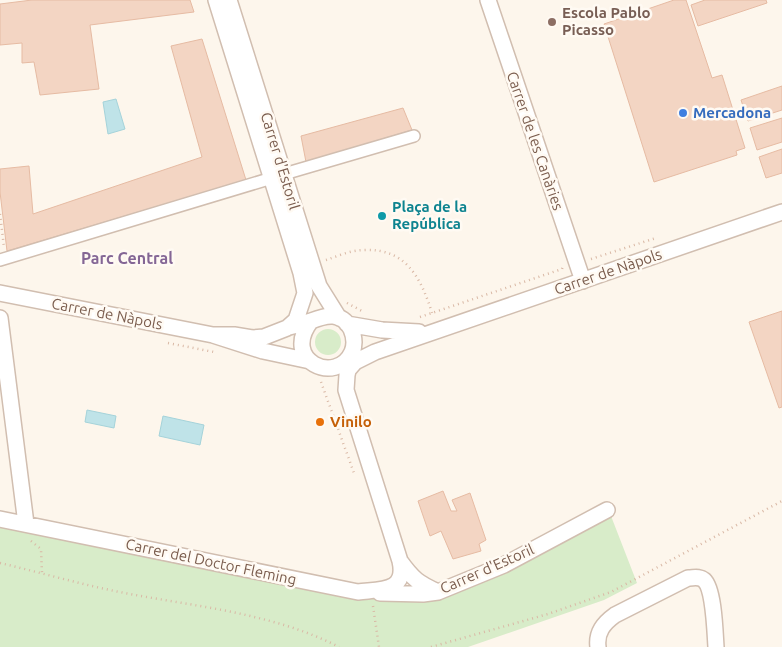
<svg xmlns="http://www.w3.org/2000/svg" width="782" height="647" font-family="Ubuntu,sans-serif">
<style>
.green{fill:#d8ecc9}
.water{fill:#bfe3e8;stroke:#a5d3da}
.building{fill:#f3d5c3;stroke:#e6bba3}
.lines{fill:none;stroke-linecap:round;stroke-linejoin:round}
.pedestrian-casing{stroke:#d1beb0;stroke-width:14}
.minor-casing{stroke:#d1beb0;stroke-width:18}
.path{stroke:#d9b8a5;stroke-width:2.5;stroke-dasharray:1 4;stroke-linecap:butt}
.pedestrian{stroke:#fff;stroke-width:11}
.minor{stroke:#fff;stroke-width:15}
.education-dot{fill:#8d6e63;stroke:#fffaf3;stroke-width:2}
.shop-dot{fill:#3f7fe0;stroke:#fffaf3;stroke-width:2}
.culture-dot{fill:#0f9aa8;stroke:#fffaf3;stroke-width:2}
.food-dot{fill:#e8710a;stroke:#fffaf3;stroke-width:2}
.labels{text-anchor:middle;stroke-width:5;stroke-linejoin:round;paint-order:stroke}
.education-label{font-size:15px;font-weight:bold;fill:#785e54;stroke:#fffaf3;text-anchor:start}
.shop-label{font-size:15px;font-weight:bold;fill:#366cbe;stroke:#fffaf3;text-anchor:start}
.street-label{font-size:15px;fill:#7a5c4d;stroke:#fffaf3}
.culture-label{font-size:15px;font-weight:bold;fill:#0d838f;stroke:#fffaf3;text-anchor:start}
.food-label{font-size:15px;font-weight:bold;fill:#c56008;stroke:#fffaf3;text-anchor:start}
.neighbourhood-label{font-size:16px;font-weight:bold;fill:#846695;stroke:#fffaf3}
</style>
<rect width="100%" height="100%" fill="#fdf6ec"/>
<path class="green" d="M315 342a13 13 0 1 1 26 0a13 13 0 1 1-26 0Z
M 611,516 L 637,583 L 604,600 L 468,647 L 0,647 L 0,519 L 358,592 L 395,586 L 465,588 Z"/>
<path class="water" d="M 116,99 L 125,129 L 108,134 L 103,102 Z
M 87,410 L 116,416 L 114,428 L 85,422 Z
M 163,416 L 204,425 L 200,445 L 159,436 Z"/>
<path class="building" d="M 32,0 L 190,0 L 194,12 L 90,25 L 99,89 L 40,95 L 34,62 L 22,63 L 22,43 L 0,45 L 0,4 Z
M 674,0 L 686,0 L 712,78 L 722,75 L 745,148 L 736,151 L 737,155 L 654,182 L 604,24 Z
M 705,0 L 766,0 L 767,3 L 698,26 L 691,5 Z
M 202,39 L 246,180 L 7,251 L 0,192 L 0,169 L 29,166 L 33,214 L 202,157 L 171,46 Z
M 782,86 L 782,110 L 748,121 L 741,100 Z
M 403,108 L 412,130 L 306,162 L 301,136 Z
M 782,118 L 782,142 L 757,150 L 750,128 Z
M 782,149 L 782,173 L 766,178 L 759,157 Z
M 782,311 L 782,407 L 779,408 L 749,322 Z
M 443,491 L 451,511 L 457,511 L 452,500 L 470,493 L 486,540 L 479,544 L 481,551 L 453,559 L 441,531 L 430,536 L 418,501 Z"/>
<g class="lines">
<defs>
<path id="pedestrian" d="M 284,174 L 414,136
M 0,260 L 272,178"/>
<path id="minor" d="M 229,0 L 319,286 L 339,318
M 488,0 L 583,281
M 0,293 L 213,335 L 263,351 L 310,361
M 0,318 L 26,524
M 347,324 L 382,330 L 419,332
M 289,327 C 296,325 304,324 311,321 C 326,315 341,311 351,329 C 354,336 355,345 352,352 C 337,386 280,361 311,321
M 213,335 L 234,335 L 252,338 L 264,337 L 287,328 L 296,320 L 305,293 L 301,273 L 216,0
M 348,370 L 355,362 L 375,352 L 782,212
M 0,519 L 358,592 C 381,589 407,592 400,561 L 346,390 L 347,375 L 353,350
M 400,561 C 413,579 418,583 438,592
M 380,593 L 423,594 L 438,592 L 504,565 L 607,510
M 598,647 C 596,632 604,623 615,615 L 688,578 C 694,578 699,576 704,580 C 714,589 715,633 716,647"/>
</defs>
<use href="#pedestrian" class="pedestrian-casing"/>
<use href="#minor" class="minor-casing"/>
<path class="path" d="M 0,214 L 4,247
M 591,259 L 656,238
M 326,260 C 338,256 351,250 364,250 C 406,248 421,278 432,313
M 347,303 L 362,311
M 420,317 L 562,269 L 563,266
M 168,343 L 214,352
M 321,382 L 354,473
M 31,541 L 41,549 L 42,573
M 0,563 C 43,573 86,586 130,594 C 200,607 275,614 339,647
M 373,606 L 379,647
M 431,647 L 548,614 L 611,592 L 782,501"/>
<use href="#pedestrian" class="pedestrian"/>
<use href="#minor" class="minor"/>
</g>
<circle class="education-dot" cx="552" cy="22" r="5"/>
<circle class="shop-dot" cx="683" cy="113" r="5"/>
<circle class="culture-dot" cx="382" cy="216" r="5"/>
<circle class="food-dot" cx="320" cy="422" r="5"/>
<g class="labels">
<g class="education-label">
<text x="562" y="18">Escola Pablo<tspan x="562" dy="17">Picasso</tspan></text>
</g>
<g class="shop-label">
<text x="693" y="118">Mercadona</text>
</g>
<g class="street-label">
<text transform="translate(535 141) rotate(71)" y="5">Carrer de les Canàries</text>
<text transform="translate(280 161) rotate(73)" y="5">Carrer d'Estoril</text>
<text transform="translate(608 272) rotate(-19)" y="5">Carrer de Nàpols</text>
<text transform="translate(107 314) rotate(11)" y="5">Carrer de Nàpols</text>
<text transform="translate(211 562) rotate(12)" y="5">Carrer del Doctor Fleming</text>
<text transform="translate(487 569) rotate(-24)" y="5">Carrer d'Estoril</text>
</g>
<g class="culture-label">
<text x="392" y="212">Plaça de la<tspan x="392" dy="17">República</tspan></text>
</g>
<g class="food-label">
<text x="330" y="427">Vinilo</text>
</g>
<g class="neighbourhood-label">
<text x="127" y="264">Parc Central</text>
</g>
</g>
</svg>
